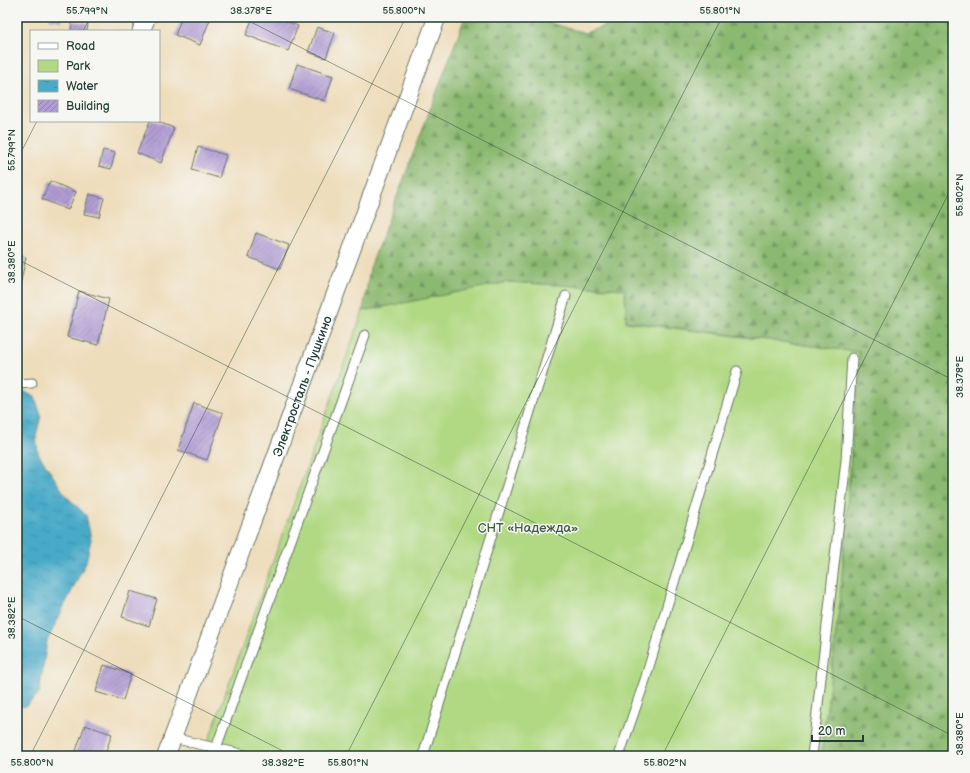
<svg xmlns="http://www.w3.org/2000/svg" width="970" height="773" font-family="'Balsamiq Sans',sans-serif">
<style>
.green{fill:#b1d983;stroke:#688b5c}
.forest{fill:url(#forest-firs);stroke:#567b52}
.water{fill:url(#water-ripples);stroke:#34747e}
.building{fill:url(#building-hatch)}
.lines{fill:none;stroke-linecap:round;stroke-linejoin:round}
.lane-casing{stroke:#677563;stroke-width:11}
.street-casing{stroke:#677563;stroke-width:19}
.lane{stroke:#fff;stroke-width:9}
.street{stroke:#fff;stroke-width:17}
.ticks{fill:none;stroke:#1f3d34;stroke-width:1;stroke-opacity:0.45}
.labels{text-anchor:middle;stroke-width:3;stroke-linejoin:round;paint-order:stroke}
.street-label{font-size:13px;fill:#1f3d34;stroke:#f6f6f2}
.park-label{font-size:13px;fill:#3c5c44;stroke:#f6f6f2}
.neatline{fill:none;stroke:#1f3d34;stroke-width:1.5}
.ticks-label{font-size:10px;text-anchor:middle;fill:#1f3d34}
</style>
<defs>
<pattern id="forest-firs" width="22" height="20" patternUnits="userSpaceOnUse"><rect width="22" height="20" fill="#8cb971"/><path d="M5 1l3.5 6h-7zM16 11l3.5 6h-7z" fill="#72985e"/></pattern>
<pattern id="water-ripples" width="26" height="14" patternUnits="userSpaceOnUse"><rect width="26" height="14" fill="#48aac7"/><path d="M2 4q2-2 4 0t4 0M15 11q2-2 4 0t4 0" fill="none" stroke="#3b8ca2"/></pattern>
<pattern id="building-hatch" width="6" height="6" patternUnits="userSpaceOnUse"><rect width="6" height="6" fill="#b09bd4"/><path d="M-1 1l2-2M0 6l6-6M5 7l2-2" fill="none" stroke="#8f80ad"/></pattern>
</defs>
<rect width="100%" height="100%" fill="#f6f6f2"/>
<filter id="ink" filterUnits="userSpaceOnUse"><feTurbulence type="fractalNoise" baseFrequency=".025" numOctaves="2"/><feDisplacementMap in="SourceGraphic" scale="8" xChannelSelector="R" yChannelSelector="G"/><feConvolveMatrix kernelMatrix="1 2 1 2 8 2 1 2 1" color-interpolation-filters="sRGB"/></filter>
<filter id="wash" filterUnits="userSpaceOnUse"><feTurbulence type="fractalNoise" baseFrequency=".012" numOctaves="4" result="noise"/><feDisplacementMap in="SourceGraphic" scale="16" xChannelSelector="R" yChannelSelector="G"/><feGaussianBlur stdDeviation="0.9" result="paint"/><feColorMatrix in="noise" values="0 0 0 0 0 0 0 0 0 0 0 0 0 0 0 0 0 1.4 0 .05"/><feComposite in="paint" operator="in"/></filter>
<g filter="url(#wash)">
<rect width="100%" height="100%" fill="#edb"/>
<path class="green" d="M 508,282 L 625,289 L 626,322 L 859,352 L 840,601 L 821,756 L 203,756 L 363,311 Z"/>
<path class="forest" d="M 465,17 L 530,17 L 585,33 L 628,17 L 953,17 L 953,756 L 821,756 L 840,601 L 859,352 L 626,321 L 625,289 L 508,282 L 363,311 L 370,268 Z"/>
<path class="water" d="M 23,391 L 35,397 L 41,416 L 36,436 L 38,453 L 66,496 L 86,515 L 91,539 L 86,562 L 47,641 L 39,694 L 24,707 L 17,704 L 17,392 Z"/>
<g id="blocks">
<path class="building" d="M 49,17 L 63,17 L 62,21 L 49,19 Z
M 182,17 L 211,17 L 200,45 L 175,35 Z
M 253,17 L 282,17 L 281,19 L 298,26 L 288,51 L 246,35 Z
M 72,21 L 88,23 L 87,31 L 71,31 Z
M 317,27 L 335,33 L 326,58 L 308,52 Z
M 297,64 L 333,76 L 325,101 L 289,89 Z
M 150,121 L 156,121 L 174,128 L 161,163 L 137,153 Z
M 198,147 L 226,155 L 219,178 L 192,170 Z
M 103,150 L 115,153 L 111,169 L 99,166 Z
M 50,181 L 76,192 L 68,210 L 42,199 Z
M 89,194 L 104,198 L 99,217 L 84,214 Z
M 256,233 L 289,245 L 280,269 L 248,257 Z
M 17,255 L 26,257 L 21,281 L 17,280 Z
M 79,291 L 109,299 L 98,345 L 67,337 Z
M 194,403 L 223,413 L 207,460 L 178,450 Z
M 130,591 L 157,599 L 149,626 L 122,617 Z
M 104,665 L 131,674 L 123,700 L 96,692 Z
M 85,725 L 112,734 L 104,756 L 74,756 Z"/>
</g>
</g>
<g filter="url(#ink)">
<use href="#blocks" fill-opacity="0" stroke="#677563" stroke-width="1"/>
<g class="lines">
<defs>
<path id="lane" d="M 17,384 L 32,383
M 173,738 L 249,756
M 212,756 L 216,748 L 365,335
M 423,756 L 566,296
M 619,756 L 645,680 L 737,371
M 812,756 L 846,461 L 852,358"/>
<g id="street">
<path d="M 141,31 L 147,17"/>
<path id="s1" d="M 166,756 L 437,17"/>
</g>
</defs>
<use href="#lane" class="lane-casing"/>
<use href="#street" class="street-casing"/>
<use href="#lane" class="lane"/>
<use href="#street" class="street"/>
</g>
</g>
<path class="ticks" d="M 241,17 L 953,380M 940,17 L 953,24M 83,31 L 90,17M 17,160 L 37,121M 17,259 L 953,736M 17,616 L 293,756M 30,756 L 406,17M 346,756 L 722,17M 662,756 L 953,185"/>
<g class="labels">
<g class="street-label">
<text dy="5" stroke="none"><textPath href="#s1" startOffset="394">Электросталь - Пушкино</textPath></text>
</g>
<g class="park-label">
<text x="528" y="532">СНТ «Надежда»</text>
</g>
</g>
<rect width="970" height="773" fill="none" stroke="#f6f6f2" stroke-width="44"/>
<rect x="30" y="30" width="130" height="92" fill="#f6f6f2" stroke="#a0aca6"/>
<rect x="38" y="43" width="20" height="6" fill="#ffffff" stroke="#a0aca6"/>
<text x="66" y="50" font-size="12" fill="#1f3d34">Road</text>
<rect x="38" y="60" width="20" height="12" fill="#b1d983" stroke="#a0aca6"/>
<text x="66" y="70" font-size="12" fill="#1f3d34">Park</text>
<rect x="38" y="80" width="20" height="12" fill="url(#water-ripples)" stroke="#a0aca6"/>
<text x="66" y="90" font-size="12" fill="#1f3d34">Water</text>
<rect x="38" y="100" width="20" height="12" fill="url(#building-hatch)" stroke="#a0aca6"/>
<text x="66" y="110" font-size="12" fill="#1f3d34">Building</text>
<path d="M812 735v6h51v-6" fill="none" stroke="#1f3d34" stroke-width="2"/>
<text x="818" y="735" font-size="12" fill="#1f3d34" stroke="#f6f6f2" stroke-width="3" paint-order="stroke">20 m</text>
<rect x="22" y="22" width="926" height="729" class="neatline"/>
<g class="ticks-label">
<text x="87" y="14">55.799°N</text>
<text x="251" y="14">38.378°E</text>
<text x="404" y="14">55.800°N</text>
<text x="720" y="14">55.801°N</text>
<text transform="translate(11 150) rotate(-90)" y="4">55.799°N</text>
<text transform="translate(959 195) rotate(-90)" y="4">55.802°N</text>
<text transform="translate(11 262) rotate(-90)" y="4">38.380°E</text>
<text transform="translate(959 377) rotate(-90)" y="4">38.378°E</text>
<text transform="translate(11 618) rotate(-90)" y="4">38.382°E</text>
<text transform="translate(959 734) rotate(-90)" y="4">38.380°E</text>
<text x="32" y="766">55.800°N</text>
<text x="283" y="766">38.382°E</text>
<text x="348" y="766">55.801°N</text>
<text x="665" y="766">55.802°N</text>
</g>
</svg>
